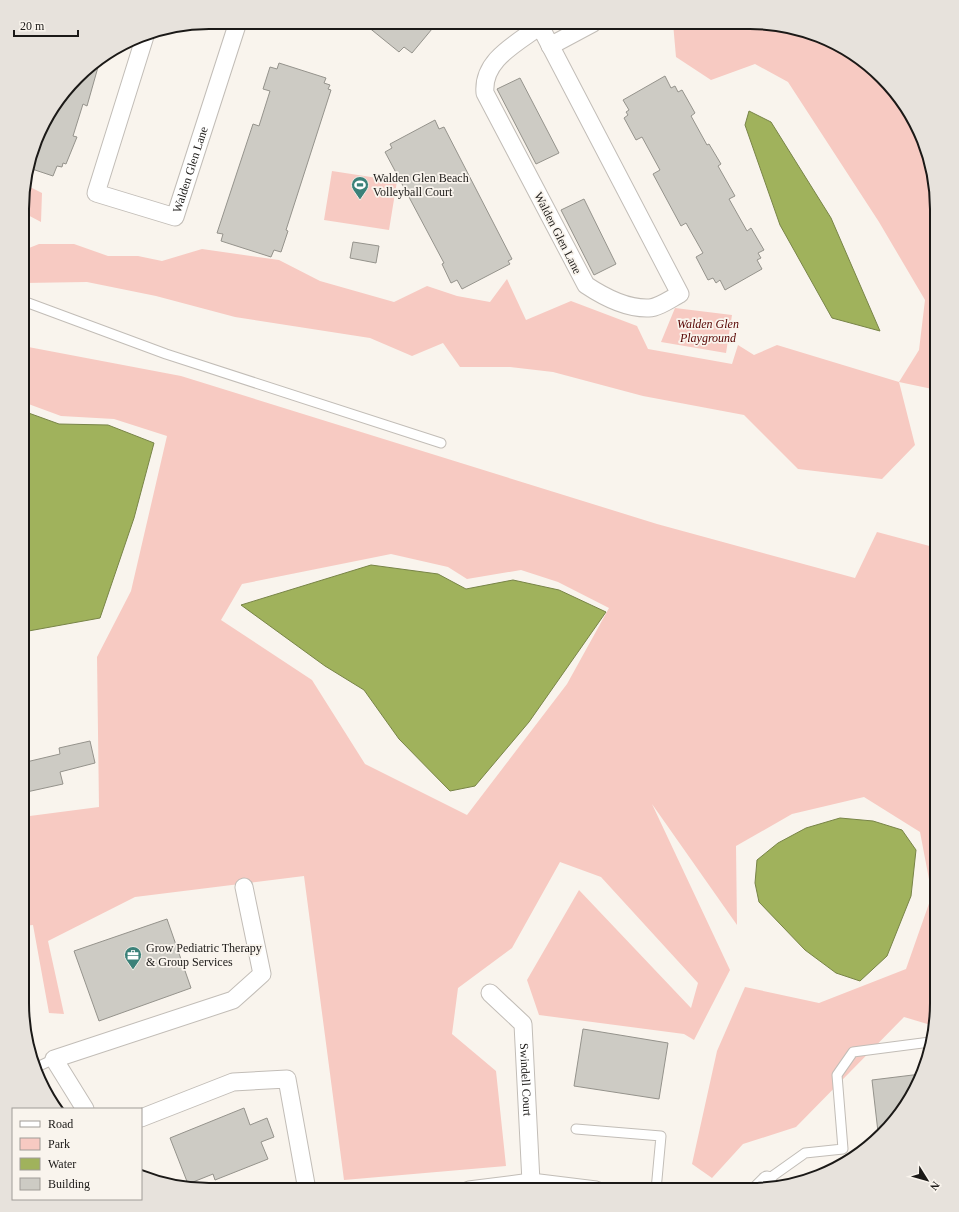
<svg xmlns="http://www.w3.org/2000/svg" width="959" height="1212" font-family="Georgia,serif">
<style>
.green{fill:#f7cac2;fill-rule:evenodd}
.water{fill:#a0b25c;stroke:#788447}
.building{fill:#cdcbc4;stroke:#95938c}
.lines{fill:none;stroke-linecap:round;stroke-linejoin:round}
.lane-casing{stroke:#c2bdb7;stroke-width:11}
.street-casing{stroke:#c2bdb7;stroke-width:19}
.lane{stroke:#fff;stroke-width:9}
.street{stroke:#fff;stroke-width:17}
.labels{text-anchor:middle;stroke-width:3.5;stroke-linejoin:round;paint-order:stroke}
.street-label{font-size:12px;fill:#1b1917;stroke:#f9f4ed}
.poi-label{font-size:12px;fill:#1b1917;stroke:#f9f4ed;text-anchor:start}
.park-label{font-size:12px;font-style:italic;fill:#560300;stroke:#f9f4ed}
.rim{fill:none;stroke:#1b1917;stroke-width:2}
</style>
<rect width="100%" height="100%" fill="#f9f4ed"/>
<path class="green" d="M 673,23 L 774,24 L 854,54 L 912,116 L 931,161 L 937,209 L 937,390 L 899,382 L 915,445 L 882,479 L 798,469 L 744,415 L 643,396 L 553,372 L 510,367 L 460,367 L 443,343 L 412,356 L 370,338 L 235,317 L 156,296 L 87,282 L 23,283 L 24,250 L 39,244 L 74,244 L 108,256 L 138,256 L 162,261 L 202,249 L 279,260 L 320,281 L 394,302 L 427,286 L 457,296 L 490,302 L 507,279 L 526,320 L 571,301 L 637,326 L 648,349 L 732,364 L 738,345 L 754,355 L 777,345 L 899,382 L 919,350 L 925,300 L 879,222 L 788,82 L 755,64 L 711,80 L 676,57 Z
M 332,171 L 397,181 L 389,230 L 324,220 Z
M 24,184 L 42,193 L 41,222 L 24,213 Z
M 675,308 L 732,315 L 726,353 L 661,342 Z
M 23,346 L 181,376 L 657,524 L 855,578 L 877,532 L 937,548 L 937,1015 L 934,1026 L 904,1017 L 796,1127 L 743,1144 L 712,1178 L 692,1164 L 717,1051 L 745,987 L 819,1003 L 906,969 L 932,895 L 920,832 L 864,797 L 792,814 L 736,846 L 737,925 L 652,804 L 730,970 L 694,1040 L 684,1034 L 539,1015 L 527,980 L 579,890 L 691,1008 L 698,983 L 601,877 L 560,862 L 512,948 L 458,988 L 452,1034 L 496,1071 L 506,1166 L 344,1180 L 304,876 L 135,897 L 48,941 L 64,1014 L 49,1013 L 33,925 L 22,926 L 22,894 L 27,893 L 22,859 L 22,817 L 99,807 L 97,657 L 131,591 L 167,436 L 114,419 L 61,416 L 23,402 ZM 391,554 L 448,567 L 467,579 L 521,570 L 558,582 L 609,608 L 567,684 L 467,815 L 365,764 L 312,680 L 221,620 L 242,584 Z"/>
<path class="water" d="M 749,111 L 771,122 L 831,218 L 880,331 L 832,318 L 780,225 L 745,125 Z
M 23,411 L 59,424 L 108,425 L 154,443 L 134,518 L 100,618 L 23,632 Z
M 937,456 L 937,500 L 931,499 L 933,461 Z
M 371,565 L 438,574 L 466,589 L 513,580 L 559,590 L 606,612 L 529,722 L 475,786 L 450,791 L 399,739 L 364,690 L 325,666 L 241,605 Z
M 840,818 L 873,821 L 902,830 L 916,850 L 911,896 L 887,956 L 860,981 L 836,973 L 805,950 L 759,902 L 755,883 L 757,860 L 778,843 L 806,828 Z"/>
<path class="building" d="M 362,22 L 437,23 L 412,53 L 404,47 L 399,52 Z
M 100,60 L 87,106 L 83,104 L 73,136 L 77,137 L 66,164 L 63,163 L 62,167 L 57,166 L 53,176 L 29,168 L 47,116 L 86,68 Z
M 279,63 L 326,78 L 324,83 L 330,85 L 328,89 L 331,90 L 286,230 L 288,231 L 281,252 L 274,250 L 271,257 L 221,241 L 223,234 L 217,233 L 253,124 L 259,126 L 270,91 L 263,89 L 270,67 L 277,69 Z
M 665,76 L 671,88 L 675,86 L 678,92 L 682,90 L 695,113 L 691,116 L 707,145 L 709,144 L 721,164 L 718,166 L 735,196 L 729,199 L 747,231 L 751,228 L 764,250 L 758,253 L 761,258 L 757,260 L 762,269 L 725,290 L 720,280 L 716,283 L 713,278 L 708,280 L 696,257 L 703,253 L 686,223 L 681,226 L 653,174 L 660,170 L 642,137 L 636,140 L 624,118 L 628,115 L 626,112 L 629,110 L 623,100 Z
M 520,78 L 559,153 L 536,164 L 497,89 Z
M 435,120 L 439,129 L 444,127 L 512,259 L 508,261 L 510,264 L 462,289 L 457,280 L 451,283 L 442,264 L 444,263 L 385,152 L 392,148 L 390,144 Z
M 584,199 L 616,264 L 594,275 L 561,210 Z
M 353,242 L 379,246 L 376,263 L 350,258 Z
M 90,741 L 95,763 L 60,772 L 63,784 L 22,793 L 22,763 L 60,754 L 59,748 Z
M 167,919 L 191,988 L 99,1021 L 74,951 Z
M 583,1029 L 668,1043 L 659,1099 L 574,1086 Z
M 921,1074 L 906,1107 L 878,1132 L 872,1080 Z
M 244,1108 L 250,1125 L 267,1118 L 274,1137 L 261,1142 L 268,1159 L 215,1180 L 213,1174 L 188,1184 L 170,1138 Z"/>
<g class="lines">
<defs>
<path id="lane" d="M 23,301 L 166,354 L 441,443
M 35,1068 L 54,1059
M 576,1129 L 661,1136 L 656,1190
M 776,1185 L 767,1180 L 805,1153 L 843,1149 L 837,1075 L 853,1052 L 930,1042"/>
<g id="street">
<path d="M 536,23 L 540,26 L 680,294 C 672,298 658,308 649,308 C 626,309 604,297 586,285 L 485,93 C 482,60 516,44 540,26"/>
<path id="s1" d="M 146,33 L 96,193 L 175,217 L 238,22"/>
<path d="M 550,46 L 593,23"/>
<path id="s2" d="M 490,993 L 523,1024 L 531,1182"/>
<path d="M 85,1109 L 54,1059 L 233,1000 L 262,974 L 244,887"/>
<path d="M 141,1118 L 233,1082 L 287,1079 L 307,1190"/>
<path d="M 469,1190 L 531,1182 L 596,1190"/>
<path d="M 757,1190 L 767,1180"/>
</g>
</defs>
<use href="#lane" class="lane-casing"/>
<use href="#street" class="street-casing"/>
<use href="#lane" class="lane"/>
<use href="#street" class="street"/>
</g>
<defs>
<symbol id="stadium-pin" viewBox="-11 -11 22 30"><path d="M0 17L-7.5 6A9.5 9.5 0 1 1 7.5 6Z" fill="#3b8179" stroke="#f9f4ed"/><path d="M0-5a6.5 5 0 1 0 0 10a6.5 5 0 1 0 0-10ZM-3.5-1.8h7v3.6h-7Z" fill="#fff"/></symbol>
<symbol id="office-pin" viewBox="-11 -11 22 30"><path d="M0 17L-7.5 6A9.5 9.5 0 1 1 7.5 6Z" fill="#3b8179" stroke="#f9f4ed"/><path d="M-6-3h4V-5.5h4V-3h4V5H-6ZM-1-4.5V-3h2v-1.5ZM-6 0V1H6V0Z" fill="#fff"/></symbol>
</defs>
<g fill-rule="evenodd">
<use href="#stadium-pin" x="350" y="175" width="20" height="27"/>
<use href="#office-pin" x="123" y="945" width="20" height="27"/>
</g>
<g class="labels">
<g class="street-label">
<text dy="4" stroke="none"><textPath href="#s1" startOffset="300">Walden Glen Lane</textPath></text>
<text transform="translate(558 233) rotate(63)" y="4">Walden Glen Lane</text>
<text dy="4" stroke="none"><textPath href="#s2" startOffset="101">Swindell Court</textPath></text>
</g>
<g class="poi-label">
<text x="373" y="182">Walden Glen Beach<tspan x="373" dy="14">Volleyball Court</tspan></text>
<text x="146" y="952">Grow Pediatric Therapy<tspan x="146" dy="14">&amp; Group Services</tspan></text>
</g>
<g class="park-label">
<text x="708" y="328">Walden Glen<tspan x="708" dy="14">Playground</tspan></text>
</g>
</g>
<path d="M0 0H959V1212H0ZM209 29H750A180 180 0 0 1 930 209V1003A180 180 0 0 1 750 1183H209A180 180 0 0 1 29 1003V209A180 180 0 0 1 209 29Z" fill="#e7e2dc" fill-rule="evenodd"/>
<path class="rim" d="M209 29H750A180 180 0 0 1 930 209V1003A180 180 0 0 1 750 1183H209A180 180 0 0 1 29 1003V209A180 180 0 0 1 209 29Z"/>
<rect x="12" y="1108" width="130" height="92" fill="#f9f4ed" stroke="#a09c97"/>
<rect x="20" y="1121" width="20" height="6" fill="#ffffff" stroke="#a09c97"/>
<text x="48" y="1128" font-size="12" fill="#1b1917">Road</text>
<rect x="20" y="1138" width="20" height="12" fill="#f7cac2" stroke="#a09c97"/>
<text x="48" y="1148" font-size="12" fill="#1b1917">Park</text>
<rect x="20" y="1158" width="20" height="12" fill="#a0b25c" stroke="#a09c97"/>
<text x="48" y="1168" font-size="12" fill="#1b1917">Water</text>
<rect x="20" y="1178" width="20" height="12" fill="#cdcbc4" stroke="#a09c97"/>
<text x="48" y="1188" font-size="12" fill="#1b1917">Building</text>
<g transform="translate(927 1180) rotate(127)" stroke="#f9f4ed" stroke-width="3" paint-order="stroke">
<path d="M0-3L7 15L0 10L-7 15Z" fill="#1b1917"/>
<text y="-6" font-size="11" font-weight="bold" text-anchor="middle" fill="#1b1917">N</text>
</g>
<path d="M14 30v6h64v-6" fill="none" stroke="#1b1917" stroke-width="2"/>
<text x="20" y="30" font-size="12" fill="#1b1917" stroke="#f9f4ed" stroke-width="3" paint-order="stroke">20 m</text>
</svg>
